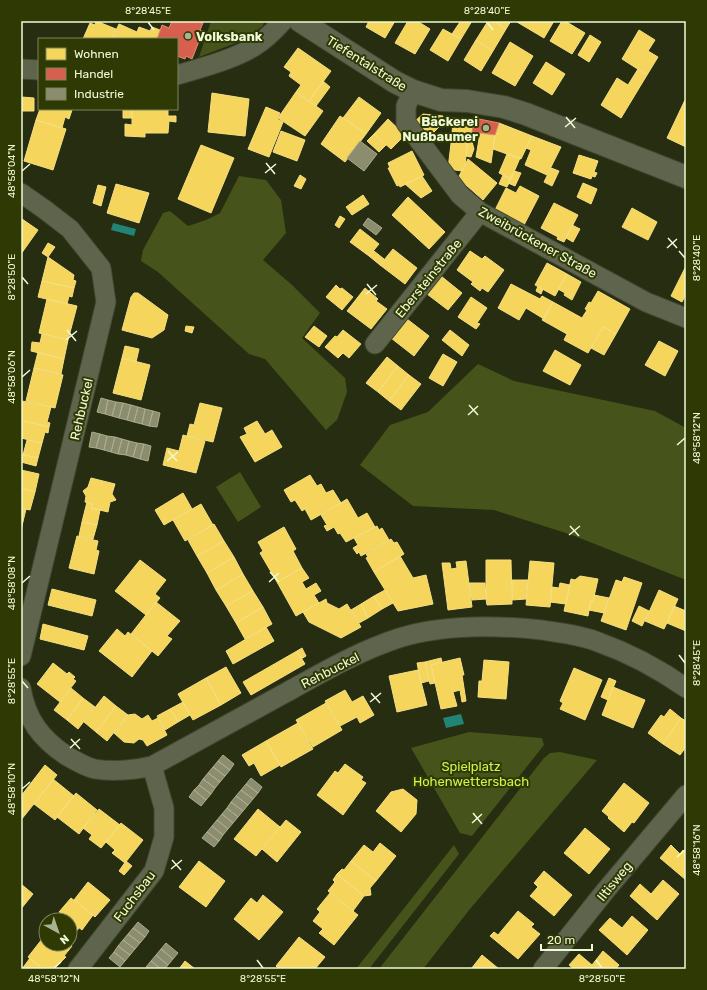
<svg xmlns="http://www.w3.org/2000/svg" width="707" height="990" font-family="Rubik,sans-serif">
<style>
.green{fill:#46531a}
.water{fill:#218475}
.homes{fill:#f6d55c;stroke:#f4e081}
.shops{fill:#d6604d;stroke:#de8e76}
.industry{fill:#8c8c6e;stroke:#aaad8e}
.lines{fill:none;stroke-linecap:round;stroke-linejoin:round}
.minor-casing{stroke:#414731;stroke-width:21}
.tertiary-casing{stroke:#414731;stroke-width:24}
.minor{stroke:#5f654d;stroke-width:19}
.tertiary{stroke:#5f654d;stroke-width:22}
.ticks{fill:none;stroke:#effad7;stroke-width:1.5}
.poi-dot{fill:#a9b291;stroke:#2e3904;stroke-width:1.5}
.labels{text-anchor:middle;stroke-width:4;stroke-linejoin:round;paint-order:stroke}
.poi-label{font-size:13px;font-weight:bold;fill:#effad7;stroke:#2e3904;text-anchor:start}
.street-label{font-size:13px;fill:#effad7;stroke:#2e3904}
.park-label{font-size:13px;fill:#cef44d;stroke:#2e3904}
.neatline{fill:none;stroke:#effad7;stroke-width:1.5}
.ticks-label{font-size:10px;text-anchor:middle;fill:#effad7}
</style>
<rect width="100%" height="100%" fill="#272d10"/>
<path class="green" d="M 211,21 L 264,21 L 263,26 L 241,41 L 199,57 Z
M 239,176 L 266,180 L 281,200 L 286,233 L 263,260 L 291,284 L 320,313 L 302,338 L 345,378 L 347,392 L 337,420 L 326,430 L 265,359 L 249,354 L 158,272 L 141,261 L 143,250 L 163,213 L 170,211 L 188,226 L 206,220 L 220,213 Z
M 478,364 L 514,381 L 655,411 L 686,428 L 686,580 L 572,535 L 494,510 L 413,506 L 360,465 L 390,425 L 428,412 Z
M 240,472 L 261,507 L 238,522 L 216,487 Z
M 469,732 L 542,738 L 544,745 L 472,836 L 460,833 L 411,748 Z
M 560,752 L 597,760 L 470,909 L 423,969 L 379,969 L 544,758 L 550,753 Z
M 454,845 L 459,854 L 369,969 L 356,969 Z"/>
<path class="water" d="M 113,223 L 136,229 L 134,236 L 111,230 Z
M 461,714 L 464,724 L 446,728 L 443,718 Z"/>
<path class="homes" d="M 96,21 L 116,29 L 112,39 L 83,39 L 90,23 L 95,25 Z
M 369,21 L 395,21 L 385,38 L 366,27 Z
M 408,21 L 417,21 L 430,29 L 415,54 L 395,43 Z
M 458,21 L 472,21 L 461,39 L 452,34 L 460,22 Z
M 488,21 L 493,21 L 506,29 L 493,51 L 476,40 Z
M 493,21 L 511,21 L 506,29 Z
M 517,21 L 554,21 L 544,38 L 517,22 Z
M 562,21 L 565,21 L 585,33 L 572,54 L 550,41 Z
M 119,24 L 137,32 L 139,27 L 150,31 L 152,27 L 160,30 L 157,39 L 112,39 Z
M 443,29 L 461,39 L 448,61 L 430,50 Z
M 639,30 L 655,40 L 648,51 L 658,57 L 647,75 L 622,59 Z
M 590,35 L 601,42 L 589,62 L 578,55 Z
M 476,40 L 493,51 L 481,71 L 464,60 Z
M 510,42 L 533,56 L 515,86 L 492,73 Z
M 298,48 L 331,71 L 309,101 L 296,92 L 301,85 L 289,76 L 291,72 L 284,67 Z
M 546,62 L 565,74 L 552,95 L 533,83 Z
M 638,69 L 647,75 L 621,118 L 601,105 L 617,78 L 628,85 Z
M 323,81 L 330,87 L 316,106 L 309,101 Z
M 296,92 L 323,111 L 305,136 L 278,118 Z
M 212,93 L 249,99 L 245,136 L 208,132 Z
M 22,97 L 34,98 L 34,111 L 22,111 Z
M 359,97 L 381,113 L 366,134 L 343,118 Z
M 685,100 L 686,101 L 686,147 L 667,138 Z
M 266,107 L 280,113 L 277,119 L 283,122 L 269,157 L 248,149 Z
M 40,109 L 71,109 L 72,110 L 69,119 L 65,117 L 62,128 L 36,120 Z
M 123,109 L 132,109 L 132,118 L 123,118 Z
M 132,109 L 168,109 L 168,116 L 176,116 L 176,122 L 169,121 L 168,133 L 145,133 L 145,137 L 125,136 L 125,124 L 132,125 Z
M 423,114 L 443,116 L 439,127 L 429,137 L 414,122 Z
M 340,116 L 366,134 L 345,162 L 321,144 Z
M 453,118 L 473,121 L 471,138 L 452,135 Z
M 388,119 L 405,135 L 391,149 L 374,134 Z
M 36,120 L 66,129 L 53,170 L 24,161 Z
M 499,123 L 532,136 L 521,159 L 493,149 L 495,135 Z
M 281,131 L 305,140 L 297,161 L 273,152 Z
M 480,133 L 495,135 L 491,163 L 476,157 Z
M 374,134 L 386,145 L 379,152 L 367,141 Z
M 452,135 L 468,137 L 465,165 L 462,171 L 448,169 Z
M 532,136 L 561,147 L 547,175 L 525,165 L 531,150 L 526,148 Z
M 468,137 L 471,138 L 474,149 L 471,157 L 466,156 Z
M 201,145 L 234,158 L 211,213 L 178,199 Z
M 412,151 L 424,175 L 400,187 L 399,185 L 397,186 L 388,168 L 390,168 L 388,163 Z
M 507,154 L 520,158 L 511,179 L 499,173 Z
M 579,155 L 598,161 L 594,172 L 597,173 L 595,177 L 592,176 L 591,179 L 573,173 Z
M 468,159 L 497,183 L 483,200 L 458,178 Z
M 551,168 L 559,171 L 552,186 L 544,182 Z
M 514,171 L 521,173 L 515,186 L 508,183 Z
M 300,175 L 306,179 L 301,189 L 294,186 Z
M 503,175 L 511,179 L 507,187 L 499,184 Z
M 422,176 L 432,191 L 421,198 L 405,184 Z
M 583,183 L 597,189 L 591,204 L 577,197 Z
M 116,184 L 149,193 L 139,223 L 107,213 Z
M 98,185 L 106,187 L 101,206 L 93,203 Z
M 520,186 L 539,196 L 524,225 L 495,210 L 506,188 L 516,193 Z
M 363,195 L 369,204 L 352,215 L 346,207 Z
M 408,197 L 445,232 L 429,249 L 392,215 Z
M 554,203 L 578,215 L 564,242 L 557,239 L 558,237 L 541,228 Z
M 632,208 L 657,222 L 648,240 L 622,227 Z
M 340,216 L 345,219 L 339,228 L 335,225 Z
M 22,219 L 38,230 L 21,254 L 21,220 Z
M 572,225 L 580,229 L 573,242 L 566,238 Z
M 360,229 L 379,244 L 369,256 L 350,242 Z
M 48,243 L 55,247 L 48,257 L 42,253 Z
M 393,249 L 417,268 L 405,284 L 380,265 Z
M 374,251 L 384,259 L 380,265 L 369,256 Z
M 470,251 L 482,259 L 485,256 L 504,270 L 488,292 L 482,288 L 480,291 L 471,284 L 473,282 L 457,270 Z
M 48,257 L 74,275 L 73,280 L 76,281 L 74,288 L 42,281 Z
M 547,263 L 567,274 L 555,296 L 535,285 Z
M 686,266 L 686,294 L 682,302 L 671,296 Z
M 567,274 L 581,282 L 572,300 L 564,295 L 565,293 L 558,289 Z
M 441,276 L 462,293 L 448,310 L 427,294 Z
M 42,281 L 74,288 L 72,297 L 69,296 L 67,304 L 38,297 Z
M 511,284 L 540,299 L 542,296 L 553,302 L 544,319 L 526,308 L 519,320 L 498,308 Z
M 336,285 L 340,289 L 342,288 L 353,297 L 342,310 L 326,297 Z
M 538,286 L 543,289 L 541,294 L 536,291 Z
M 365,288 L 378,299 L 376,301 L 387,309 L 371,329 L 347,311 Z
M 598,291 L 630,309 L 616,334 L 603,327 L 588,353 L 564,340 L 567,334 L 542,320 L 553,302 L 582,318 L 587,310 L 585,309 L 589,302 L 591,303 Z
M 134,293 L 138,293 L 168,315 L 164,330 L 152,338 L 122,330 L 131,297 Z
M 471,297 L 487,308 L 477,323 L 480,324 L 476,329 L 458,317 Z
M 47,299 L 77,306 L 68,340 L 39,333 Z
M 407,319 L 429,336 L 414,356 L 391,338 Z
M 186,326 L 194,327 L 192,333 L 185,331 Z
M 314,326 L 327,336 L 319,347 L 305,337 Z
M 603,327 L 616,334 L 604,355 L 591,348 Z
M 343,330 L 361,344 L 349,358 L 343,353 L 338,358 L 325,347 L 335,336 L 337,337 Z
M 450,330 L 469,345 L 462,356 L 442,340 Z
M 42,334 L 68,340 L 64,359 L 31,351 L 32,342 L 40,343 Z
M 659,341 L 678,351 L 665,376 L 645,365 Z
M 125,346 L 139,349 L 136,362 L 122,358 Z
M 555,350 L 581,365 L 570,385 L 543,371 Z
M 38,352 L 64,359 L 61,374 L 34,368 Z
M 443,354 L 457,362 L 443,386 L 429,378 Z
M 387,357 L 398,366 L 378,392 L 366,383 Z
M 122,358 L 150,365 L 141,400 L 113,393 Z
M 398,366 L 409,375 L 389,401 L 378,392 Z
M 34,368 L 63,375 L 55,408 L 26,401 Z
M 409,375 L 421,384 L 401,410 L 389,401 Z
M 22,401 L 51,407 L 47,422 L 50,423 L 49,427 L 21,420 L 21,406 Z
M 200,403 L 222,408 L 213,442 L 187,436 L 190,424 L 194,425 Z
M 21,420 L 49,427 L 48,433 L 45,432 L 42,443 L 21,438 Z
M 257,421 L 265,434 L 272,430 L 282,447 L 255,462 L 240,437 L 247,434 L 244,428 Z
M 183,435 L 205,441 L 196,473 L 163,465 L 167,448 L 179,451 Z
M 27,440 L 42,443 L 38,458 L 23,455 Z
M 21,454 L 38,458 L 36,466 L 21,462 Z
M 21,470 L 39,474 L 35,492 L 21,488 Z
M 310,475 L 317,486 L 321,484 L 326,493 L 333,490 L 341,503 L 311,520 L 305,509 L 302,511 L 295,500 L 291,502 L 284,490 Z
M 91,478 L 115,484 L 112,494 L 116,500 L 110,502 L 108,512 L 91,508 L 92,504 L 85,502 L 86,496 L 83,491 L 88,487 Z
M 21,488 L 35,492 L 30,510 L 21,508 Z
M 183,493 L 192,509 L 164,525 L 155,510 Z
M 347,499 L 358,518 L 367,513 L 375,527 L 346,542 L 340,533 L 338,534 L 334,527 L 327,531 L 324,526 L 327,525 L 321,515 Z
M 87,502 L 92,504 L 91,508 L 100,510 L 97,525 L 82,522 Z
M 201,504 L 213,525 L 185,541 L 173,520 Z
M 21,508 L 26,509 L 21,530 Z
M 82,522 L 97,525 L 93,539 L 79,536 Z
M 214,524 L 224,541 L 197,556 L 188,540 Z
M 377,526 L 379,530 L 382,528 L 389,540 L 361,556 L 359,552 L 357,554 L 353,548 L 358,545 L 354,538 Z
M 284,527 L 296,549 L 293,551 L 302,568 L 277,582 L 260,553 L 263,551 L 258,542 Z
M 77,536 L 98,541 L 96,550 L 99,551 L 94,574 L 69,568 Z
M 391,539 L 394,543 L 397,542 L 404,554 L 374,572 L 366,558 L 368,557 L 366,554 Z
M 224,541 L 234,557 L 207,573 L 197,556 Z
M 400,556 L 413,578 L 426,575 L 433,604 L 398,611 L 374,572 Z
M 234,557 L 243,574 L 216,590 L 207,573 Z
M 140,560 L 166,580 L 155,594 L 160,598 L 146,615 L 115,591 Z
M 486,560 L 511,560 L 512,604 L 487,605 L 486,599 Z
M 466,561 L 472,607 L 448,610 L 442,563 L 450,563 L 451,569 L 457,568 L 456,562 Z
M 530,561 L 554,563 L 550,607 L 526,605 Z
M 302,568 L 309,578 L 302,582 L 306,589 L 316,583 L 321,591 L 314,595 L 319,603 L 296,616 L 277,582 Z
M 243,574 L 253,591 L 226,606 L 216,590 Z
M 580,576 L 598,579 L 593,601 L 591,600 L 588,616 L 564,611 L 571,579 L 575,580 Z
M 624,577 L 642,583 L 626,630 L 601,621 L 616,580 L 622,582 Z
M 512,580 L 528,580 L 526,599 L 512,600 Z
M 469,583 L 485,583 L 486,599 L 472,600 Z
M 560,583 L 570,585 L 566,604 L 550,602 L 552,587 L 559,588 Z
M 52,589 L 96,600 L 92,616 L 48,605 Z
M 385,590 L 393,603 L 382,609 L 374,596 Z
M 659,590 L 678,599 L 664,629 L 645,621 Z
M 253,591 L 263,607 L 236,623 L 226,606 Z
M 594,595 L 609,598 L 604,613 L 589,610 L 591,600 L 593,601 Z
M 374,596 L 382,609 L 368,618 L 361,604 Z
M 326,599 L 327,603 L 339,609 L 347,604 L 361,627 L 341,638 L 309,622 L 303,612 Z
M 156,602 L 180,621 L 167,636 L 172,639 L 158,656 L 131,634 Z
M 361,604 L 368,618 L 359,623 L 351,610 Z
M 639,606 L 649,611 L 642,626 L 632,621 Z
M 674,606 L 686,611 L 686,631 L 667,623 Z
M 263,607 L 272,624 L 245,639 L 236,623 Z
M 43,624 L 88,636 L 84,650 L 40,639 Z
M 266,627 L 274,641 L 233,664 L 226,651 Z
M 117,629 L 125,636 L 128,632 L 152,651 L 132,677 L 99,651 Z
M 302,648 L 306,656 L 301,659 L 297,651 Z
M 297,651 L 305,664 L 251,695 L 243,682 Z
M 441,658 L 442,662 L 431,665 L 435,683 L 430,684 L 425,662 Z
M 460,658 L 464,675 L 462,675 L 466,701 L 462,702 L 460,690 L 453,692 L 457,706 L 441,709 L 431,665 Z
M 484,660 L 509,662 L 506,699 L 478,697 L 479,681 L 482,681 Z
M 425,662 L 429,681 L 421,683 L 417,663 Z
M 53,663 L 67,674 L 69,672 L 75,677 L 73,679 L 76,681 L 60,702 L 37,684 Z
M 226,667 L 241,693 L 221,705 L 206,678 Z
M 574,668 L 602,680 L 585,720 L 560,709 L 563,703 L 560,701 Z
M 418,670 L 427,705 L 397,712 L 389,676 Z
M 206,678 L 221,705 L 193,720 L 178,694 Z
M 609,678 L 616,681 L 608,700 L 601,697 Z
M 613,687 L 645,700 L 633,728 L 602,715 Z
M 71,688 L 83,698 L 67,720 L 54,710 Z
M 345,690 L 352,702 L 363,696 L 374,715 L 360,723 L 357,717 L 340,726 L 325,701 Z
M 104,696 L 116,706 L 96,732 L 84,722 Z
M 83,698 L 95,707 L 78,729 L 67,720 Z
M 183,702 L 190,715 L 178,722 L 170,709 Z
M 326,703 L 342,730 L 313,747 L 296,720 Z
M 116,706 L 128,715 L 107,741 L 96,732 Z
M 170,709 L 178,722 L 165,730 L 157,716 Z
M 670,709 L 681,718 L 663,744 L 648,733 L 661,715 L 664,717 Z
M 135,714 L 142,719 L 148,715 L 152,721 L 158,718 L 167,735 L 147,746 L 143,740 L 139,739 L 134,743 L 124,742 L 114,733 L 128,715 Z
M 681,718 L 686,721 L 686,747 L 680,755 L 663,744 Z
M 298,723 L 313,749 L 281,767 L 266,741 Z
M 266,741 L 280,765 L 261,776 L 254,763 L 249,766 L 242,755 Z
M 345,764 L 363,777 L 361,780 L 366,783 L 343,815 L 317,795 L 335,771 L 338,773 Z
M 45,765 L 57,775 L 21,820 L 21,796 Z
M 53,779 L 74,796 L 55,820 L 34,804 Z
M 624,783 L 649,803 L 634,823 L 632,822 L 624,832 L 608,818 L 609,817 L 602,811 Z
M 403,789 L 417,800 L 416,814 L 401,832 L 376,811 L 391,792 Z
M 76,793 L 97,810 L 79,834 L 57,817 Z
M 99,809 L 120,825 L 101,848 L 89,839 L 92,835 L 83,828 Z
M 258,809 L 280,827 L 256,856 L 234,839 Z
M 286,820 L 301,832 L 277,862 L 262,849 Z
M 121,823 L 143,840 L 125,863 L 112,853 L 115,850 L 106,842 Z
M 585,828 L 610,849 L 589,874 L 564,853 Z
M 380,843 L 396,856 L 376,881 L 351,861 L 364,845 L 373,852 Z
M 671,845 L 680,854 L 683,850 L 685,852 L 686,851 L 686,880 L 660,858 Z
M 126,861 L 132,866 L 124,875 L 119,871 Z
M 199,861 L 225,881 L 206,907 L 179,887 Z
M 351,861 L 376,881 L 370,888 L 371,895 L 364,896 L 337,874 L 342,869 L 344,870 Z
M 544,871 L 572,895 L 554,916 L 530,896 L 538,887 L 534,883 Z
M 337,874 L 364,896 L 353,911 L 328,891 L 335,882 L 333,880 Z
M 663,880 L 679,894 L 657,920 L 630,896 L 640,884 L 651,894 Z
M 88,882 L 110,900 L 95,917 L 74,900 Z
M 21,884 L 33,894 L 21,909 Z
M 330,893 L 358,915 L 334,945 L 319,933 L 323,929 L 313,921 L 320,912 L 317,909 Z
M 263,895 L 283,912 L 259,940 L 234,919 L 251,898 L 257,903 Z
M 71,898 L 93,915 L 82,930 L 59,912 Z
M 518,911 L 534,924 L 531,927 L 540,934 L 518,959 L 490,936 L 494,932 L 498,935 Z
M 632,916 L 648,930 L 627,955 L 599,930 L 610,918 L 622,928 Z
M 70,921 L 79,928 L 74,934 L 70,930 Z
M 70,930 L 74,934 L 70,939 Z
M 46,934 L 46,944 L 69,944 L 72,946 L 64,956 L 66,957 L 54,969 L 43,969 L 28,957 Z
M 299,937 L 325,957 L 315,969 L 279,969 L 276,966 Z
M 603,951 L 619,965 L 616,969 L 574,969 L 569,965 L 579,954 L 592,965 Z
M 482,955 L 499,969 L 471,969 Z
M 30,958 L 43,969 L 22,969 Z
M 185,961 L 195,969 L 179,969 Z"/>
<path class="shops" d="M 172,21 L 196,21 L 203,23 L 200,30 L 203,31 L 192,59 L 186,56 L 185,59 L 177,56 L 177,39 L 157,39 L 162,25 L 169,28 Z
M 474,118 L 499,123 L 495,135 L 472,132 Z"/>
<path class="industry" d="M 360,141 L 377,154 L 364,171 L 347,158 Z
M 368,218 L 382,228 L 376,235 L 363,225 Z
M 101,398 L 108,400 L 105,414 L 97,412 Z
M 108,400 L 116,402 L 112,416 L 105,414 Z
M 116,402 L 123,403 L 119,418 L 112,416 Z
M 123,403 L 131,405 L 127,420 L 119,418 Z
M 131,405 L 138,407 L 134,422 L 127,420 Z
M 138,407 L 145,409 L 142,424 L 134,422 Z
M 145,409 L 153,411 L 149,426 L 142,424 Z
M 153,411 L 160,413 L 157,427 L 149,426 Z
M 92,432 L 100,434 L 96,448 L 89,447 Z
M 100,434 L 107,436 L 104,450 L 96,448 Z
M 107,436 L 115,437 L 111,452 L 104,450 Z
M 115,437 L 122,439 L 118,454 L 111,452 Z
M 122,439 L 129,441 L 126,455 L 118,454 Z
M 129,441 L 137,443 L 133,457 L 126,455 Z
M 137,443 L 144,444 L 140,459 L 133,457 Z
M 144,444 L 151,446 L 148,461 L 140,459 Z
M 223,755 L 234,764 L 230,770 L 218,761 Z
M 218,761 L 230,770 L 225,776 L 213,767 Z
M 213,767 L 225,776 L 220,782 L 208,773 Z
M 208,773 L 220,782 L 215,788 L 203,779 Z
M 251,778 L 262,787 L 258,793 L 246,784 Z
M 203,779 L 215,788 L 211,794 L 199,785 Z
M 246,784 L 258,793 L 253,799 L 241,790 Z
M 199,785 L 211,794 L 206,800 L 194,790 Z
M 194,790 L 206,800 L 201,806 L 189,797 Z
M 241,790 L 253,799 L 248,805 L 236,796 Z
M 236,796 L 248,805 L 243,811 L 231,802 Z
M 231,802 L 243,811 L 238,817 L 227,808 Z
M 227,808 L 238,817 L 233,823 L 222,814 Z
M 222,814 L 233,823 L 228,829 L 217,820 Z
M 217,820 L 228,829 L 223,835 L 212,826 Z
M 212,826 L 223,835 L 219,841 L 207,832 Z
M 207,832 L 219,841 L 214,847 L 202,838 Z
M 138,922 L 149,931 L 145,937 L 133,928 Z
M 133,928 L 145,937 L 140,943 L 128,934 Z
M 128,934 L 140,943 L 135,949 L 123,940 Z
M 123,940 L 135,949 L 130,955 L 118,946 Z
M 166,943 L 178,953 L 173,959 L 161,949 Z
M 118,946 L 130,955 L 125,961 L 114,952 Z
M 161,949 L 173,959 L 168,965 L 156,955 Z
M 114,952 L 125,961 L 120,967 L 109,958 Z
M 156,955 L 168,965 L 165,969 L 161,969 L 151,961 Z
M 151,961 L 161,969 L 149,969 L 146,967 Z"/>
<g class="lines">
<defs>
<path id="minor" d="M 21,69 L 39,70
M 177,75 C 201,68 235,59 255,46 C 266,39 275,30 283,21
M 413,91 L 406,106 L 406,123 L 460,195 L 480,212 L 646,302 L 686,318
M 21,193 L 44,209 L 70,229 L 101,268 L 106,302 L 21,656
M 375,344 L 480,212
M 21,688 C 26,719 41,739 67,756 C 76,761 85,767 95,769 C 112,772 136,770 152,766 C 197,741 242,717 287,692 C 323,672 359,651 399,638 C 444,624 495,625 542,630 C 561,633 581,635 598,642 C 629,653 659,669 686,688
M 78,969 L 154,871 L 164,837 L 164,808 L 152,766
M 543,969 L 606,890 L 686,795"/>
<path id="tertiary" d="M 300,21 L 395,82 L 413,91 L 441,100 L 467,101 L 504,107 L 526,114 L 686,177"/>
</defs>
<use href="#minor" class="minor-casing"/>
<use href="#tertiary" class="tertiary-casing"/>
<use href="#minor" class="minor"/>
<use href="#tertiary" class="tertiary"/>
</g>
<path class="ticks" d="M 148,22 L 154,30M 487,22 L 493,30M 566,117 L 575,128M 565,127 L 576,118M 266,163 L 275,174M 22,171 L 30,164M 265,173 L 276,164M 668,238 L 677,248M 667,248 L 677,239M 679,251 L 685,258M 22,277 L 28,284M 367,284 L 376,295M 366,294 L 377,285M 67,330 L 76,341M 66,340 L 77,331M 22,377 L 30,370M 469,405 L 478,415M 468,415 L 478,406M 677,445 L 685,438M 168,451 L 177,461M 167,461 L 178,452M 570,526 L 579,536M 569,535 L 580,526M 270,572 L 279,582M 269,582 L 279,573M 22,583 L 30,576M 679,655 L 685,663M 22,681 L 28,688M 371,693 L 380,703M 370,702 L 381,693M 71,739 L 80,749M 70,748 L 80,739M 22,789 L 30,782M 473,813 L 482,824M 472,823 L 482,814M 677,857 L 685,850M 172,860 L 181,870M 171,869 L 182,860M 257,960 L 263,968M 596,960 L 602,968M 54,968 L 61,962"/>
<g class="poi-dot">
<circle cx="188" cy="36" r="4"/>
<circle cx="486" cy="128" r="4"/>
</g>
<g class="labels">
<g class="poi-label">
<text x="196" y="41">Volksbank</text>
<text x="478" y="126" text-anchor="end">Bäckerei<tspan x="478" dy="15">Nußbaumer</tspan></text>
</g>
<g class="street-label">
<text transform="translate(367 63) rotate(32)" y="5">Tiefentalstraße</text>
<text transform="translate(538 242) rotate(29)" y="5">Zweibrückener Straße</text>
<text transform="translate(428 278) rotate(-51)" y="5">Ebersteinstraße</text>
<text transform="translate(81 409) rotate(-77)" y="5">Rehbuckel</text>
<text transform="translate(330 670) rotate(-27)" y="5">Rehbuckel</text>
<text transform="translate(614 881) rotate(-51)" y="5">Iltisweg</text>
<text transform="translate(134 896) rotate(-53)" y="5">Fuchsbau</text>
</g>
<g class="park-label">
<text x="471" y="771">Spielplatz<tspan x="471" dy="15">Hohenwettersbach</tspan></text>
</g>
</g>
<rect width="707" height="990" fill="none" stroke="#2e3904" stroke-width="44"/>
<rect x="38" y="38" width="140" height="72" fill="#2e3904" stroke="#7b8658"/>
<rect x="46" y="48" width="20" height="12" fill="#f6d55c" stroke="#7b8658"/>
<text x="74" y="58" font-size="12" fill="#effad7">Wohnen</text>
<rect x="46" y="68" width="20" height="12" fill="#d6604d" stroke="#7b8658"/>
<text x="74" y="78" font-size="12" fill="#effad7">Handel</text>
<rect x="46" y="88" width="20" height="12" fill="#8c8c6e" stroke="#7b8658"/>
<text x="74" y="98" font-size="12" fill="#effad7">Industrie</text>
<g transform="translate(58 932) rotate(140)"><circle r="19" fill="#2e3904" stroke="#7b8658"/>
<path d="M0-3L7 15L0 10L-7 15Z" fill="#a9b291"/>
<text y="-6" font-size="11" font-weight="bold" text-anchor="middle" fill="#effad7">N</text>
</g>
<path d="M541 944v6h51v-6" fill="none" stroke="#effad7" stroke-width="2"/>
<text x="547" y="944" font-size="12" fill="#effad7" stroke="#2e3904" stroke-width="3" paint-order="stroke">20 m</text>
<rect x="22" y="22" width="663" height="946" class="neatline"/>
<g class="ticks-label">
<text x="148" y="14">8°28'45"E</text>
<text x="487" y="14">8°28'40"E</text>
<text transform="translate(11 171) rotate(-90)" y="4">48°58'04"N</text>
<text transform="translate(696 258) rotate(-90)" y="4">8°28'40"E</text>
<text transform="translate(11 277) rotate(-90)" y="4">8°28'50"E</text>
<text transform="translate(11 377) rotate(-90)" y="4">48°58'06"N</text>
<text transform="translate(696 438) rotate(-90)" y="4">48°58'12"N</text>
<text transform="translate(11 583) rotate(-90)" y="4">48°58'08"N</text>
<text transform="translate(696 663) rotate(-90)" y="4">8°28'45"E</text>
<text transform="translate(11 681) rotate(-90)" y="4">8°28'55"E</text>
<text transform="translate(11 789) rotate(-90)" y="4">48°58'10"N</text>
<text transform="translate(696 850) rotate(-90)" y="4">48°58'16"N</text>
<text x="54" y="982">48°58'12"N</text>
<text x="263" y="982">8°28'55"E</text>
<text x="602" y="982">8°28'50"E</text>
</g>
</svg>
